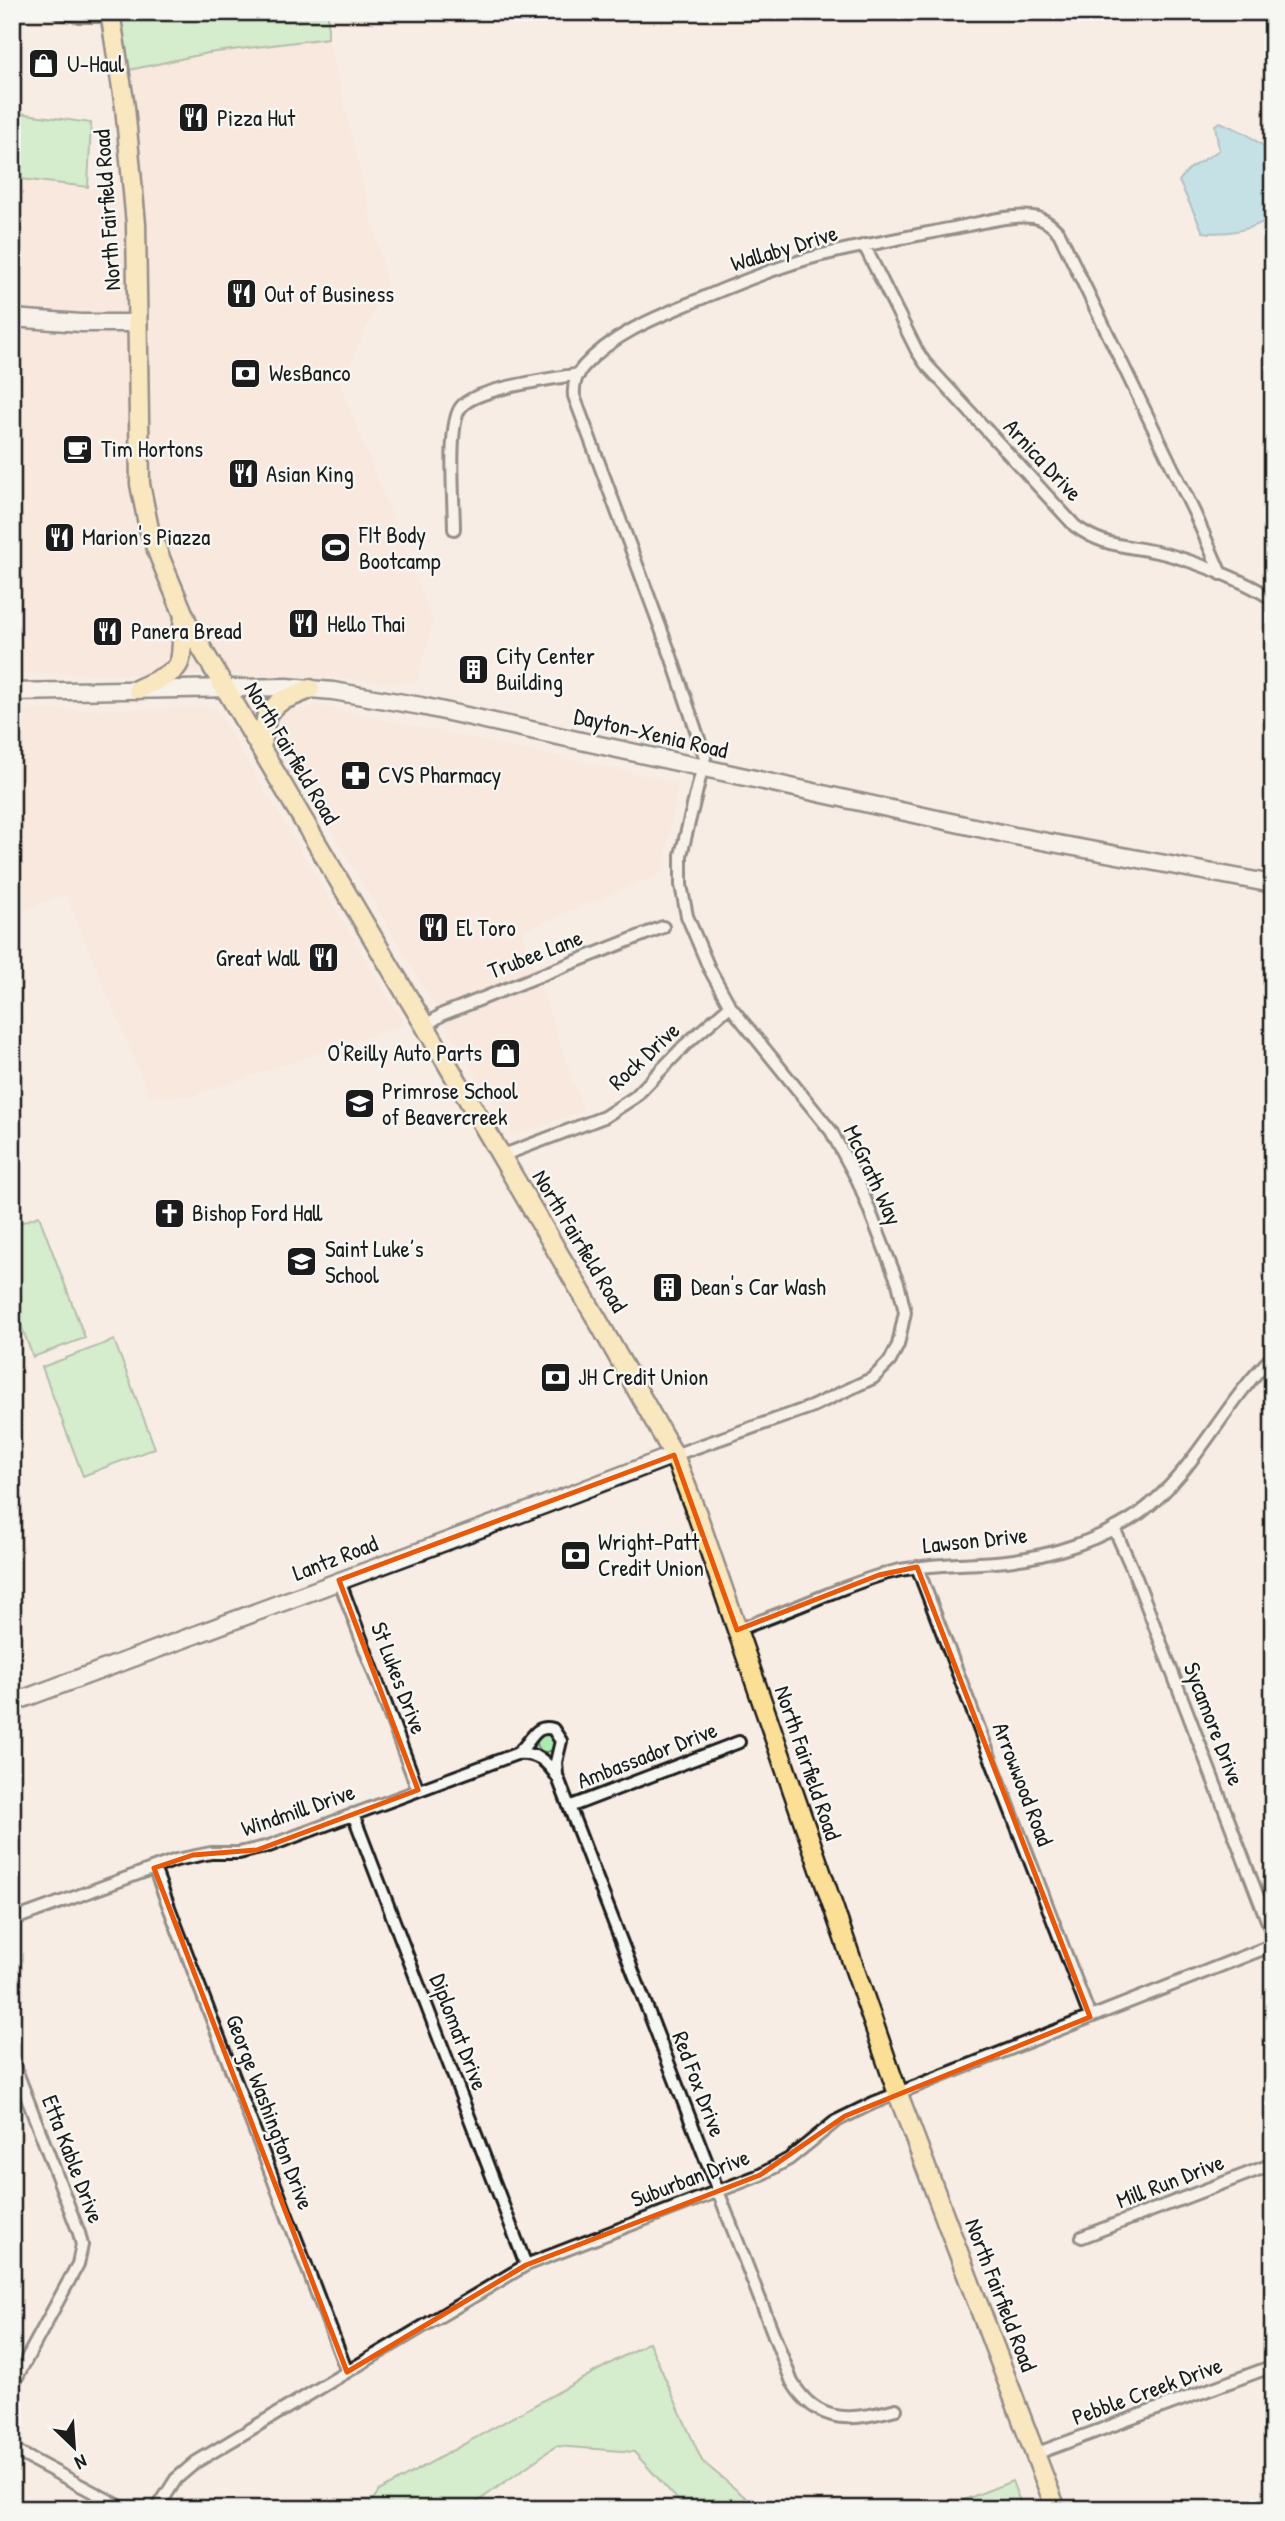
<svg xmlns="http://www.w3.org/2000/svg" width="1285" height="2521" font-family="'Patrick Hand',sans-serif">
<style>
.built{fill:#f9e2d4}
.green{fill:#abeab1;stroke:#648366;stroke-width:2}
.water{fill:#88d3e8;stroke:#5d8a96;stroke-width:2}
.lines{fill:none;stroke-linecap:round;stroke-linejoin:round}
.street-casing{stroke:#1c1c1c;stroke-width:16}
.secondary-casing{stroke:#1c1c1c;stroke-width:21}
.primary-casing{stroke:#1c1c1c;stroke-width:23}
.street{stroke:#f6f6f2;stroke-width:10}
.secondary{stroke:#f6f6f2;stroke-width:16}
.primary{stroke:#fbdf96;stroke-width:18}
.marked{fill:none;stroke:#e8590c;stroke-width:5;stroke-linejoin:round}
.labels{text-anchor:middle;stroke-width:5;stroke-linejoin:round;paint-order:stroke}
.poi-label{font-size:23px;fill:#1c1c1c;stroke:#f6f6f2;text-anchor:start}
.street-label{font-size:23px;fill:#1c1c1c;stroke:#f6f6f2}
</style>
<rect width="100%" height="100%" fill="#f7ede4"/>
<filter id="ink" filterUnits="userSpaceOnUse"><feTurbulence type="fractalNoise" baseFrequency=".0143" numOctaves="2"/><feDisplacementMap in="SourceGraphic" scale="14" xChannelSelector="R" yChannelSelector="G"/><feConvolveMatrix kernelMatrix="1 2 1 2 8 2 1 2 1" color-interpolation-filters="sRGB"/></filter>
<g filter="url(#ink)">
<path class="built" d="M 328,38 L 387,283 L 340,385 L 433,622 L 416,683 L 278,675 L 12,673 L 12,178 L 132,193 L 120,72 L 208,53 Z
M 320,706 L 678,783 L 662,873 L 521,931 L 583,1111 L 512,1136 L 273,732 L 275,713 Z
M 215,708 L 404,1024 L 191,1096 L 150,1096 L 66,894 L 12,914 L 12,711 Z"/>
<path class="green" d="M 110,12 L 328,12 L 328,38 L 208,53 L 120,72 Z
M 12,112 L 91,123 L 88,187 L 12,178 Z
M 39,1216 L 85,1338 L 33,1357 L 12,1301 L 12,1226 Z
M 114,1340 L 155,1448 L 83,1476 L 42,1367 Z
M537 1743a9 9 0 1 1 18 0a9 9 0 1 1-18 0Z
M 649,2342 L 702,2461 L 752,2503 L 763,2509 L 686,2509 L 634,2452 L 556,2446 L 467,2509 L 366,2509 L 379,2491 Z
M 1012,2481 L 1023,2509 L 941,2509 Z"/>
<path class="water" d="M 1220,122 L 1245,133 L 1273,153 L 1273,216 C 1253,230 1227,235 1203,232 L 1179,181 C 1191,163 1203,162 1219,150 L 1215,125 Z"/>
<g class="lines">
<defs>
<path id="street" d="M 58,12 L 77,16 L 111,16
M 864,245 L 917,351 L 925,363 L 1075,526 C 1104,547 1124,545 1157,552 C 1186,558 1250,582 1273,600
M 454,529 C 454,503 447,424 461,407 C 476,388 553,379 579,374
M 425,1026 L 443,1014 L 663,927
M 501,1156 L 604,1117 L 635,1097 L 685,1045 L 730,1006
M 674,1455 L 811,1407 L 873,1378 L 890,1361 L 898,1345 L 905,1312 L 898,1283 L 858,1181 L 831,1131 L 730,1006 L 709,968 L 687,916 L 681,885 L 681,855 L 705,757 L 671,656 L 574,396 C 573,385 576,375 583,367 C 615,331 665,314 707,296 C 744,281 780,266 818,256 C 863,245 908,237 954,228 C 977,224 1010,214 1033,217 C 1044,218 1052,225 1059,233 L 1195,514 L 1221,574
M 1114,1528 L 1135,1575 L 1273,1936
M 917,1567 L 1090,2017
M 339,1580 L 418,1790
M 737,1630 C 769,1618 800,1606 831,1593 C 852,1585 873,1576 896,1571 C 933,1563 969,1565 1006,1561 C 1052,1556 1103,1539 1140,1513 C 1196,1471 1223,1404 1273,1356
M 516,1754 C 531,1745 533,1723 553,1729 L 561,1741 L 556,1762 L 557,1775
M 569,1807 L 739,1742
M 353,1814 L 526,2265
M 154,1868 L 347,2372
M 12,1920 L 176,1860 L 211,1853 L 239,1853 L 269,1846 L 516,1754 C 537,1752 547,1761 558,1778 L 792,2382 C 819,2427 854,2420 896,2409
M 12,2059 L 79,2233 L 82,2245 L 78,2264 L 12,2386
M 1082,2237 L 1273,2164
M 12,2449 L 125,2509
M 1035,2454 L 1273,2366
M 157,2509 L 176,2479 L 196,2462 L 526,2265 L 760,2175 L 789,2159 L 836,2121 L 873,2103 L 1273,1945"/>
<path id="secondary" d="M 12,318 L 81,323 L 138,323
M 12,692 L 287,687 L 333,691 L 421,706 L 1015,836 L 1273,884
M 12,1703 L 544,1505 L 674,1455"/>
<path id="primary" d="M 110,12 L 125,107 L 136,224 L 140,484 L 149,529 L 160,558 L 189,627 L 425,1026 L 598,1321 L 674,1455 L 698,1517 L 898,2094 L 1056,2509
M 138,689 C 191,665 178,670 184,616
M 261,748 L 267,713 L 281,701 L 310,689"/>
</defs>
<use href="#street" class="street-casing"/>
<use href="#secondary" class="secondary-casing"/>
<use href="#primary" class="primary-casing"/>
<use href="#street" class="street"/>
<use href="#secondary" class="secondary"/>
<use href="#primary" class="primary"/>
</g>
</g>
<path d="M0 0H1285V2521H0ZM 674,1455 L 737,1630 L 879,1575 L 917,1567 L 1090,2017 L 845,2116 L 760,2175 L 526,2265 L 347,2372 L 154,1868 L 193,1855 L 257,1850 L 418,1790 L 339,1580 Z" fill="#f7ede4" fill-opacity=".55" fill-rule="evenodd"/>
<path class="marked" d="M 674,1455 L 737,1630 L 879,1575 L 917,1567 L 1090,2017 L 845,2116 L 760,2175 L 526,2265 L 347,2372 L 154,1868 L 193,1855 L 257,1850 L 418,1790 L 339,1580 Z"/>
<defs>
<symbol id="shop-square" viewBox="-11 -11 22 22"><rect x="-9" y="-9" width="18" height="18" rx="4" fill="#1c1c1c" stroke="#f6f6f2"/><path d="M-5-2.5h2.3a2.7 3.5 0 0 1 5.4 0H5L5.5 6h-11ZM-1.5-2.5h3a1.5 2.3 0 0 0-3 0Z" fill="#fff"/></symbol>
<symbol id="restaurant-square" viewBox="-11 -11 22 22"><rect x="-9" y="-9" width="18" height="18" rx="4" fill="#1c1c1c" stroke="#f6f6f2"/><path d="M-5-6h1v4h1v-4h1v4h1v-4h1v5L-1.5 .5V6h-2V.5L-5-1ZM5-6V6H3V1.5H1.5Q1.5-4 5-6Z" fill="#fff"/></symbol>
<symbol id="bank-square" viewBox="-11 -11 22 22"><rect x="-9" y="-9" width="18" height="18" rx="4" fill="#1c1c1c" stroke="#f6f6f2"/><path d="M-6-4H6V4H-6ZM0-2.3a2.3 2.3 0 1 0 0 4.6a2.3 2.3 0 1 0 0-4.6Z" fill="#fff"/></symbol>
<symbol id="cafe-square" viewBox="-11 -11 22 22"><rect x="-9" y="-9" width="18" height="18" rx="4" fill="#1c1c1c" stroke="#f6f6f2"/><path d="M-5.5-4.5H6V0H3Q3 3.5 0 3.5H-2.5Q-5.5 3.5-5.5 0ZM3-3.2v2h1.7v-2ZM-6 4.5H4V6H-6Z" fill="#fff"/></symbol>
<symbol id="stadium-square" viewBox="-11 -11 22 22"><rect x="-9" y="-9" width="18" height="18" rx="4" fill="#1c1c1c" stroke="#f6f6f2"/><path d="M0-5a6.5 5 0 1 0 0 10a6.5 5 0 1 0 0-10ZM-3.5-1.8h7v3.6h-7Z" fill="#fff"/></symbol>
<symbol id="building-square" viewBox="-11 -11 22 22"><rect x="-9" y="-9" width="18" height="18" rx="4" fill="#1c1c1c" stroke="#f6f6f2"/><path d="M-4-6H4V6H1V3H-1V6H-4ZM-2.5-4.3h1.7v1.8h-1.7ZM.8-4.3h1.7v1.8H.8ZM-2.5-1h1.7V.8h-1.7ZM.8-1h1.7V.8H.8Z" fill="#fff"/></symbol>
<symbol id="pharmacy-square" viewBox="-11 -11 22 22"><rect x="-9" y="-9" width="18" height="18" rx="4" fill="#1c1c1c" stroke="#f6f6f2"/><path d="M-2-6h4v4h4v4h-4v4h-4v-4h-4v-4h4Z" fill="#fff"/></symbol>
<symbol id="school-square" viewBox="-11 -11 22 22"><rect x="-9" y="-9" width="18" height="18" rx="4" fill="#1c1c1c" stroke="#f6f6f2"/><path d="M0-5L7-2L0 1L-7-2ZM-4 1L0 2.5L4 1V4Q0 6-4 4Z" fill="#fff"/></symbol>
<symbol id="church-square" viewBox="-11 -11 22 22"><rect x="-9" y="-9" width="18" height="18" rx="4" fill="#1c1c1c" stroke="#f6f6f2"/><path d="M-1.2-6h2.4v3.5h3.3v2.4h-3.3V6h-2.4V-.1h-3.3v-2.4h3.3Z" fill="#fff"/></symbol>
</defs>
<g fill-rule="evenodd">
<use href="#shop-square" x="26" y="46" width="35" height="35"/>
<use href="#restaurant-square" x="176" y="100" width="35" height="35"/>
<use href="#restaurant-square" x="224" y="276" width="35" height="35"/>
<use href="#bank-square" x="228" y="356" width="35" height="35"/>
<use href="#cafe-square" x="60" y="432" width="35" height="35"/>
<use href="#restaurant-square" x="226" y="456" width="35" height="35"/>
<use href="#restaurant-square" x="42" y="520" width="35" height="35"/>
<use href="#stadium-square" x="318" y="530" width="35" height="35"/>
<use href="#restaurant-square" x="286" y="606" width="35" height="35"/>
<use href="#restaurant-square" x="90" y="614" width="35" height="35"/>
<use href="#building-square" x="456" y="652" width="35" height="35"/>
<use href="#pharmacy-square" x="338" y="758" width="35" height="35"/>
<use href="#restaurant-square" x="416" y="910" width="35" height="35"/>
<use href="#restaurant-square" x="306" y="940" width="35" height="35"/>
<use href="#shop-square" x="488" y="1036" width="35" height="35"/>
<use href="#school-square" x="342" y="1086" width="35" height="35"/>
<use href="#church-square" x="152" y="1196" width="35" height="35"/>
<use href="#school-square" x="284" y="1244" width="35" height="35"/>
<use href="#building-square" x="650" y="1270" width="35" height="35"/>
<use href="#bank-square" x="538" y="1360" width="35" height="35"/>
<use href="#bank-square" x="558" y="1538" width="35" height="35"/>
</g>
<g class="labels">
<g class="poi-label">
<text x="67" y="72">U-Haul</text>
<text x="217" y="126">Pizza Hut</text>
<text x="264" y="302">Out of Business</text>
<text x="269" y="381">WesBanco</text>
<text x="101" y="457">Tim Hortons</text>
<text x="266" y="482">Asian King</text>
<text x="359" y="543">FIt Body<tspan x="359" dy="26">Bootcamp</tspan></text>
<text x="82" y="545">Marion's Piazza</text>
<text x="327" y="632">Hello Thai</text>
<text x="131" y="639">Panera Bread</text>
<text x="496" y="664">City Center<tspan x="496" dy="26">Building</tspan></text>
<text x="378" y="783">CVS Pharmacy</text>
<text x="456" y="936">El Toro</text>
<text x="300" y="966" text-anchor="end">Great Wall</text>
<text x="482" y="1061" text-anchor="end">O'Reilly Auto Parts</text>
<text x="382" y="1099">Primrose School<tspan x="382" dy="26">of Beavercreek</tspan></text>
<text x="192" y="1221">Bishop Ford Hall</text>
<text x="325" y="1257">Saint Luke’s<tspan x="325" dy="26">School</tspan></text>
<text x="691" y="1295">Dean's Car Wash</text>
<text x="578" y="1385">JH Credit Union</text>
<text x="598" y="1550">Wright-Patt<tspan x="598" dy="26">Credit Union</tspan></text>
</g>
<g class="street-label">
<text transform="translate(107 210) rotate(-94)" y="8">North Fairfield Road</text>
<text transform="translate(784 248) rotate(-17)" y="8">Wallaby Drive</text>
<text transform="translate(1043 460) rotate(47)" y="8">Arnica Drive</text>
<text transform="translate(651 733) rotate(13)" y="8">Dayton-Xenia Road</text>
<text transform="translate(292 753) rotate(59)" y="8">North Fairfield Road</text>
<text transform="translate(535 954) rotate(-21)" y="8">Trubee Lane</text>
<text transform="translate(644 1056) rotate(-43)" y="8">Rock Drive</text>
<text transform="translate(873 1175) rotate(65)" y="8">McGrath Way</text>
<text transform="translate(580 1241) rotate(59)" y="8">North Fairfield Road</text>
<text transform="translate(975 1540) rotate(-6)" y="8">Lawson Drive</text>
<text transform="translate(335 1558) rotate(-21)" y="8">Lantz Road</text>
<text transform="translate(399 1678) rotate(69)" y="8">St Lukes Drive</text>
<text transform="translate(1214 1724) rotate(69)" y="8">Sycamore Drive</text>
<text transform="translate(647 1755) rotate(-21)" y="8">Ambassador Drive</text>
<text transform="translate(808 1763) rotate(71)" y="8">North Fairfield Road</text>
<text transform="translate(1023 1784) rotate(69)" y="8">Arrowwood Road</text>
<text transform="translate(298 1810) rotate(-19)" y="8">Windmill Drive</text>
<text transform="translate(459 2032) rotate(69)" y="8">Diplomat Drive</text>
<text transform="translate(699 2084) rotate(69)" y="8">Red Fox Drive</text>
<text transform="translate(270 2112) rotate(69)" y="8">George Washington Drive</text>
<text transform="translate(73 2159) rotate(69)" y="8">Etta Kable Drive</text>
<text transform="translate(690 2178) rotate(-21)" y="8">Suburban Drive</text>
<text transform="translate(1170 2181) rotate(-21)" y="8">Mill Run Drive</text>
<text transform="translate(1001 2295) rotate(69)" y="8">North Fairfield Road</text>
<text transform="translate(1147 2391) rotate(-20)" y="8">Pebble Creek Drive</text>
</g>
</g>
<rect width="1285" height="2521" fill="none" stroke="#f6f6f2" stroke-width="42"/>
<rect x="21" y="21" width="1243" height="2479" fill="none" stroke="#1c1c1c" stroke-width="2.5" filter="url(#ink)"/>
<g transform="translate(74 2447) rotate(155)" stroke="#f6f6f2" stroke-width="5" paint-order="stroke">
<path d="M0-5L12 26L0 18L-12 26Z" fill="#1c1c1c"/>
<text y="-10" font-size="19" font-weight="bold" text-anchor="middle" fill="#1c1c1c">N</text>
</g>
</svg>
